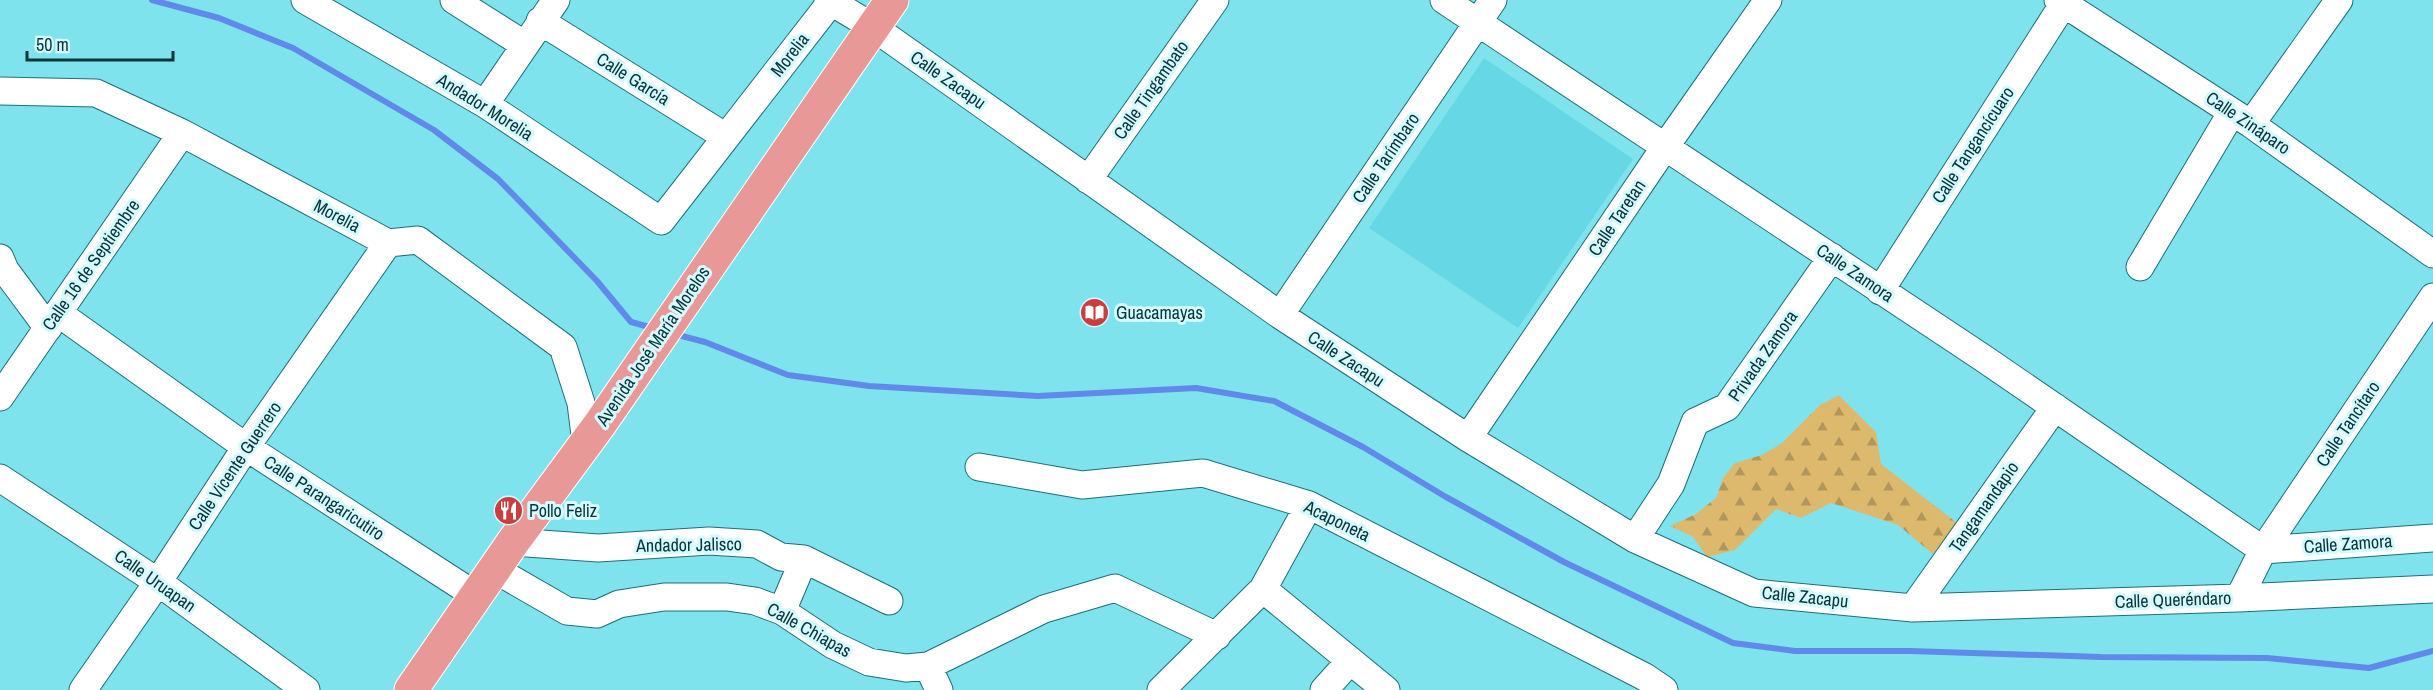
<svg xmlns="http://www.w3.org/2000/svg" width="2433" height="690" font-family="'Archivo Narrow',sans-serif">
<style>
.built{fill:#66d7e4}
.forest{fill:url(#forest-firs)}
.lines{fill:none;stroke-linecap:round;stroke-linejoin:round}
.stream{stroke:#6089e9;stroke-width:6}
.minor-casing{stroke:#1e6f77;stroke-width:29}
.major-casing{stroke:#fff;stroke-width:35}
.minor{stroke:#fff;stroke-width:27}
.major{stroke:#e89997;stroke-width:33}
.labels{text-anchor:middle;stroke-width:6;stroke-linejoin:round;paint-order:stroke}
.street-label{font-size:18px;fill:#063539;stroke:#d5f9fd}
.poi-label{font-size:18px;fill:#063539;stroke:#d5f9fd;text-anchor:start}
</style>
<defs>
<pattern id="forest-firs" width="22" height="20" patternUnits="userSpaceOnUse" patternTransform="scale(1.5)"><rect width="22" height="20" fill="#ddb96d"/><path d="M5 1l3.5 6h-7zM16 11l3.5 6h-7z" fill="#b1975b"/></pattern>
</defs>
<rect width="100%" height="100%" fill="#7fe3ee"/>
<path class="built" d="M 1484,58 L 1633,159 L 1518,328 L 1369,228 Z"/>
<path class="forest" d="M 1839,395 L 1876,432 L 1881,464 L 1957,523 L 1933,554 L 1898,525 L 1831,503 L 1801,518 L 1776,509 L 1735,550 L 1707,557 L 1693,537 L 1670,526 L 1696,514 L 1716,498 L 1723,478 L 1735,463 L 1762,455 L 1782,443 L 1820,405 Z"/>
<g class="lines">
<path class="stream" d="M 152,0 L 219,18 L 293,48 L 434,130 L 498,179 L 597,281 L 631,322 L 653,328
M 674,334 L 705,342 L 788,375 L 869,386 L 1038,396 L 1196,388 L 1274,401 L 1363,447 L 1446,497 L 1564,562 L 1733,643 L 1795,651 L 1910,651 L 2101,657 L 2267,658 L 2369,668 L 2433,651"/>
<defs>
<path id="minor" d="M 305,0 L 485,104 L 661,221 L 831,2
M 454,0 L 525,45
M 828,0 L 873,27 L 1280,315 L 1468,438 L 1635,539 L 1754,593 L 1913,608 L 2239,598 L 2433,589
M 1444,0 L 1983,358 L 2263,550 L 2433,538
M 2058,0 L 2251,124 L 2433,254
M 540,21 L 726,137
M 0,91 L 96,93 L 182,133 L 388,243 L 418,240 L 563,347 L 581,403 L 586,443
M 485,104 L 556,0
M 2251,124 L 2339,0
M 1088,180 L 1215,0
M 0,258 L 5,270 L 48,328
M 2140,267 L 2232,112
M 1880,291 L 2066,0
M 58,313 L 246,447 L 475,595
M 1280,315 L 1493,0
M 0,397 L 182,133
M 1468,438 L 1665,147 L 1768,0
M 979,467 L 1082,485 L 1203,473 L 1309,505 L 1645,677 L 1664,690
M 0,478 L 158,582 L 306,690
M 1635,539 L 1671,484 L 1695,422 L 1727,407 L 1832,257
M 513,542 L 598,548 L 709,541 L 757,544 L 781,557 L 804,559 L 889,601
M 494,569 L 567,611 L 597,614 L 619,604 L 664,597 L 727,597 L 755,601 L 782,611 L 833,645 L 869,662 L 906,668 L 928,666 L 1044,609 L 1115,588 L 1217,636
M 1263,589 L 1386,690
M 2239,598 L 2263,550 L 2433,297
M 1913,608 L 2055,407
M 782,611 L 804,559
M 928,666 L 939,690
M 83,690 L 158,582 L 246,447 L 388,243
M 1161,690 L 1263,589 L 1309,505
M 1324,690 L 1350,661"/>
<path id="major" d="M 411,690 L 513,542 L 600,424 L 892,0"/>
</defs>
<use href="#minor" class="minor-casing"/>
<use href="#major" class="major-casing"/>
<use href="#minor" class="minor"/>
<use href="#major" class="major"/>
</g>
<defs>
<symbol id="library-disc" viewBox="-11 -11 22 22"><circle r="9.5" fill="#cc3d3d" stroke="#d5f9fd"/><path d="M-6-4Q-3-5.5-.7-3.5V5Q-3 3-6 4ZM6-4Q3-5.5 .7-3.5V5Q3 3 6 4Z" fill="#fff"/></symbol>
<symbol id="restaurant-disc" viewBox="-11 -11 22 22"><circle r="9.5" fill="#cc3d3d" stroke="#d5f9fd"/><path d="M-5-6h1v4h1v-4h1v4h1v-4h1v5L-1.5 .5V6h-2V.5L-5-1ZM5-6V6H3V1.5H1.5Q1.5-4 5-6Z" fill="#fff"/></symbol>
</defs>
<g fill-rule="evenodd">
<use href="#library-disc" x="1078" y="296" width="33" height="33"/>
<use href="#restaurant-disc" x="492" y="494" width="33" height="33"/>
</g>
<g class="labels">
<g class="street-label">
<text transform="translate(790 55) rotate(-52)" y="6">Morelia</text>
<text transform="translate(633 79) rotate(32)" y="6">Calle García</text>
<text transform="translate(948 80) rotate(35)" y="6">Calle Zacapu</text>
<text transform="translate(1151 90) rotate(-55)" y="6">Calle Tingambato</text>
<text transform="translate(485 107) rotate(32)" y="6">Andador Morelia</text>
<text transform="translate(2248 123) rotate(34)" y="6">Calle Zináparo</text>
<text transform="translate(1973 145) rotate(-57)" y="6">Calle Tangancícuaro</text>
<text transform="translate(1386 158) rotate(-56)" y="6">Calle Tarímbaro</text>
<text transform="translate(337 216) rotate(28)" y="6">Morelia</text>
<text transform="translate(1617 218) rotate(-56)" y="6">Calle Taretan</text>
<text transform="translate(91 265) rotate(-55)" y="6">Calle 16 de Septiembre</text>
<text transform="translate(1855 273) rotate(34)" y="6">Calle Zamora</text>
<text transform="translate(653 346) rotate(-56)" y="6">Avenida José María Morelos</text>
<text transform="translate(1763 356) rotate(-55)" y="6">Privada Zamora</text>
<text transform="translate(1346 359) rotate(33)" y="6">Calle Zacapu</text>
<text transform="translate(2348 424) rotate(-56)" y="6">Calle Tancítaro</text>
<text transform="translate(235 466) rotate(-56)" y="6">Calle Vicente Guerrero</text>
<text transform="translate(324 498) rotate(33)" y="6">Calle Parangaricutiro</text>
<text transform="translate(1984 507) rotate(-55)" y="6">Tangamandapio</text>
<text transform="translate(1337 521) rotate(26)" y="6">Acaponeta</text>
<text transform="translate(2348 544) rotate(-4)" y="6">Calle Zamora</text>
<text transform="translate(689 545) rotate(-1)" y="6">Andador Jalisco</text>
<text transform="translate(155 581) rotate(35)" y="6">Calle Uruapan</text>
<text transform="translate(1805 597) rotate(6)" y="6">Calle Zacapu</text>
<text transform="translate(2173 600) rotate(-2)" y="6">Calle Queréndaro</text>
<text transform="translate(809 630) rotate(29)" y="6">Calle Chiapas</text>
</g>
<g class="poi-label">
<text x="1116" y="319">Guacamayas</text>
<text x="529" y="517">Pollo Feliz</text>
</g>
</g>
<path d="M27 51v9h146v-9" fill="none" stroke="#063539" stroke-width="3"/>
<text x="36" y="51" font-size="18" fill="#063539" stroke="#d5f9fd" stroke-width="4.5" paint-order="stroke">50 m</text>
</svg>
